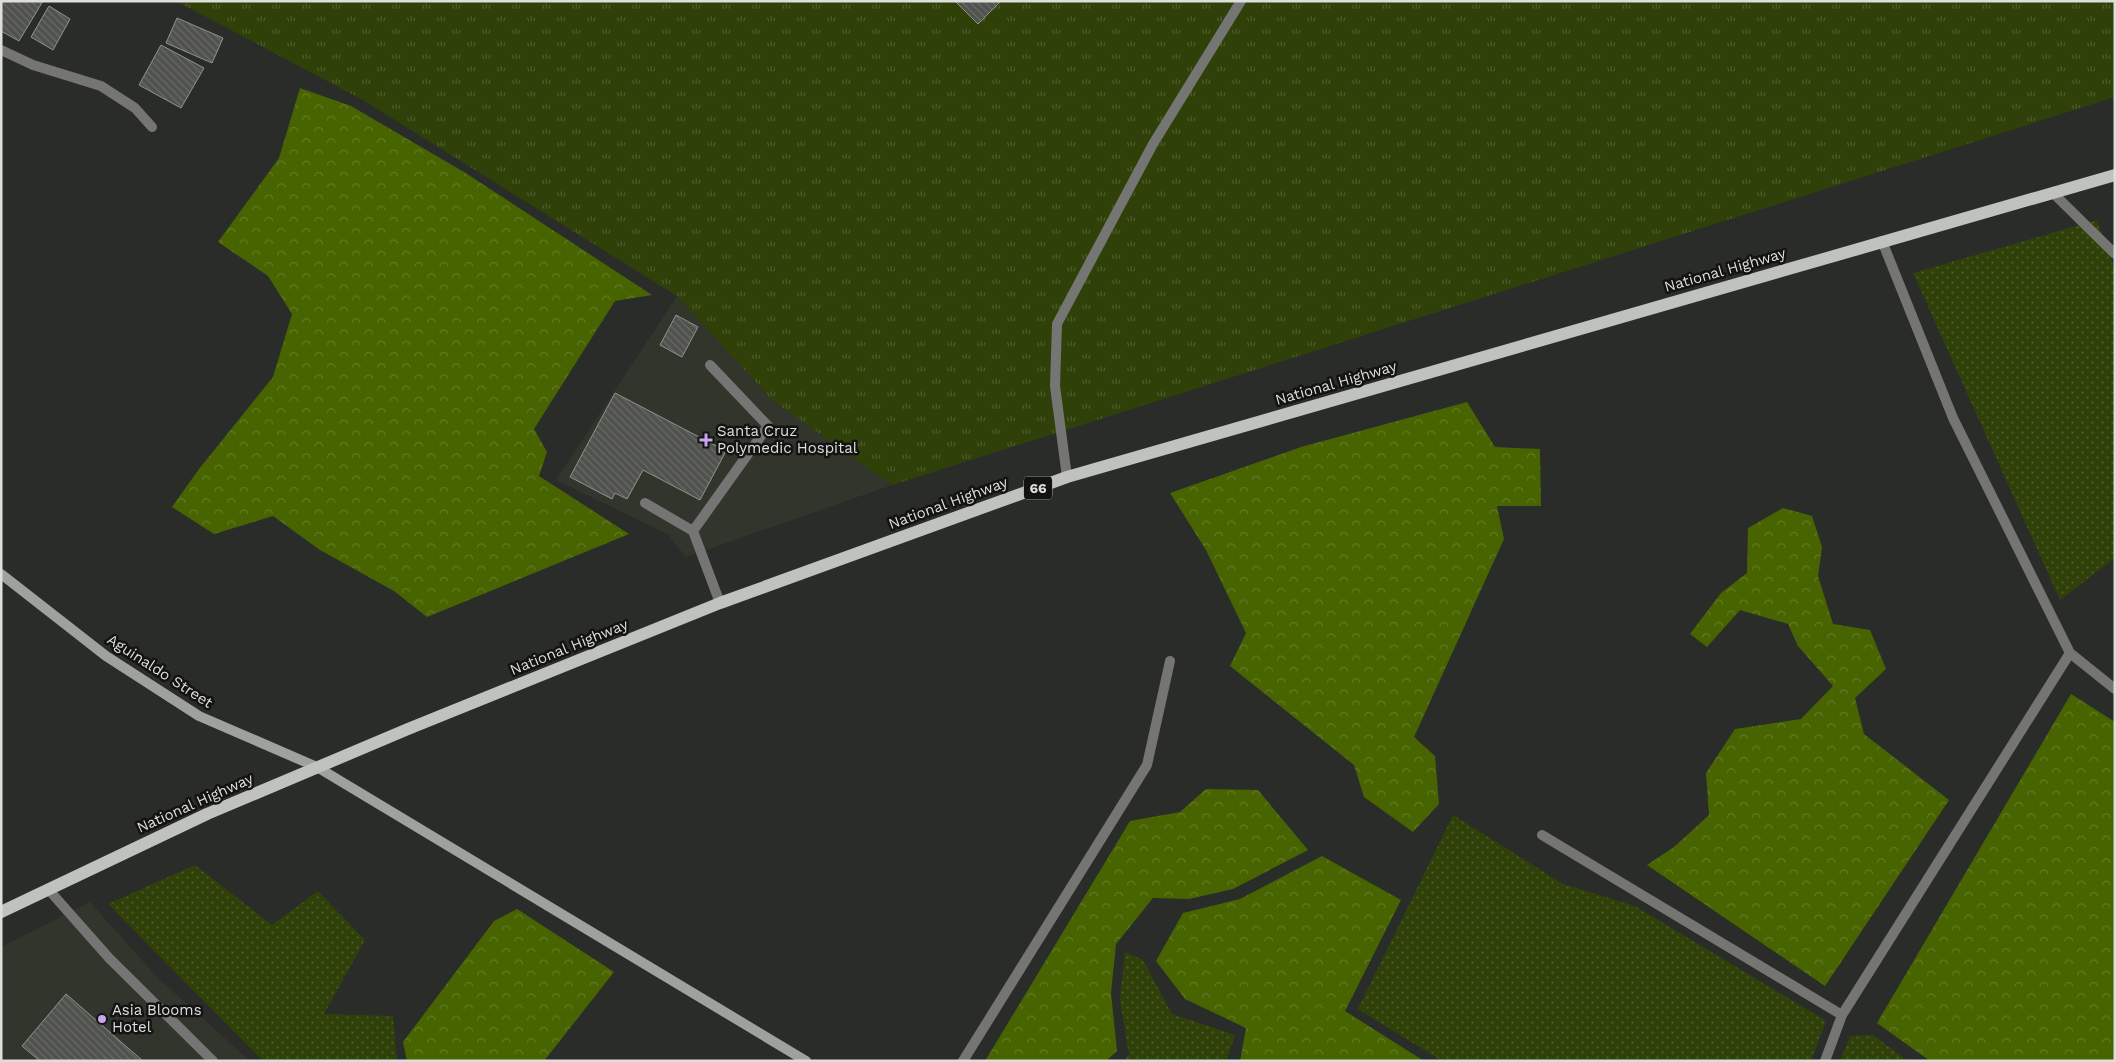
<svg xmlns="http://www.w3.org/2000/svg" width="2116" height="1062" font-family="'Work Sans',sans-serif">
<style>
.built{fill:#31352c}
.grass{fill:url(#grass-dots)}
.forest{fill:url(#forest-crowns)}
.park{fill:url(#park-tufts)}
.building{fill:url(#building-back-hatch);stroke:#91938f}
.lines{fill:none;stroke-linecap:round;stroke-linejoin:round}
.lane{stroke:#757674;stroke-width:10}
.street{stroke:#757674;stroke-width:10}
.secondary{stroke:#9fa19e;stroke-width:10}
.primary{stroke:#c0c2be;stroke-width:12}
.poi-dot{fill:#c9a5ee;stroke:#131412;stroke-width:2}
.labels{text-anchor:middle;stroke-width:5;stroke-linejoin:round;paint-order:stroke}
.shield{fill:#131412;stroke:#a1a2a0;stroke-width:1}
.shield-label{font-size:14px;font-weight:bold;fill:#dedfdd}
.street-label{font-size:15px;fill:#dedfdd;stroke:#131412}
.poi-label{font-size:15px;fill:#dedfdd;stroke:#131412;text-anchor:start}
</style>
<defs>
<pattern id="grass-dots" width="8" height="8" patternUnits="userSpaceOnUse" patternTransform="scale(1.25)"><rect width="8" height="8" fill="#2f4108"/><path d="M2 2h.1M6 6h.1" fill="none" stroke="#4d5c2c" stroke-width="1.8" stroke-linecap="round"/></pattern>
<pattern id="forest-crowns" width="20" height="18" patternUnits="userSpaceOnUse" patternTransform="scale(1.25)"><rect width="20" height="18" fill="#476400"/><path d="M2 6a3 3 0 1 1 6 0M12 15a3 3 0 1 1 6 0" fill="none" stroke="#617a25"/></pattern>
<pattern id="park-tufts" width="24" height="20" patternUnits="userSpaceOnUse" patternTransform="scale(1.25)"><rect width="24" height="20" fill="#2f4108"/><path d="M3 7l-1-3M5 7V3M7 7l1-3M15 17l-1-3M17 17v-4M19 17l1-3" fill="none" stroke="#4d5c2c"/></pattern>
<pattern id="building-back-hatch" width="6" height="6" patternUnits="userSpaceOnUse" patternTransform="scale(1.25)"><rect width="6" height="6" fill="#50524e"/><path d="M-1 5l2 2M0 0l6 6M5-1l2 2" fill="none" stroke="#696a67"/></pattern>
</defs>
<rect width="100%" height="100%" fill="#2a2c29"/>
<path class="built" d="M 677,296 L 772,400 L 892,485 L 686,557 L 667,534 L 556,480 Z
M 90,902 L 157,977 L 250,1061 L 1,1061 L 1,947 Z"/>
<path class="grass" d="M 2097,220 L 2115,270 L 2115,558 L 2060,600 L 1913,273 Z
M 1453,815 L 1563,884 L 1635,906 L 1826,1021 L 1811,1061 L 1442,1061 L 1358,1009 Z
M 195,865 L 272,925 L 318,891 L 365,940 L 324,1014 L 393,1016 L 397,1061 L 263,1061 L 108,904 Z
M 1125,952 L 1143,960 L 1172,1014 L 1235,1035 L 1226,1061 L 1123,1061 L 1129,1055 L 1120,999 Z
M 1873,1035 L 1908,1061 L 1840,1061 L 1850,1036 Z"/>
<path class="forest" d="M 300,88 L 351,106 L 464,172 L 652,295 L 615,301 L 534,429 L 547,452 L 539,476 L 629,534 L 427,617 L 394,591 L 320,550 L 273,516 L 214,534 L 172,507 L 199,469 L 273,377 L 292,314 L 268,276 L 218,242 L 279,158 Z
M 1467,402 L 1495,447 L 1540,449 L 1541,506 L 1497,506 L 1504,539 L 1414,737 L 1435,756 L 1439,804 L 1413,832 L 1364,797 L 1354,765 L 1230,666 L 1246,633 L 1206,550 L 1170,493 L 1301,447 Z
M 1783,508 L 1812,516 L 1822,547 L 1818,576 L 1833,624 L 1870,630 L 1886,669 L 1855,698 L 1864,734 L 1949,800 L 1825,986 L 1647,865 L 1674,847 L 1709,815 L 1706,773 L 1735,729 L 1801,719 L 1833,686 L 1798,646 L 1788,624 L 1740,610 L 1707,647 L 1690,634 L 1721,593 L 1747,573 L 1748,528 Z
M 2071,694 L 2115,722 L 2115,1061 L 1930,1061 L 1877,1023 Z
M 1206,789 L 1258,790 L 1308,850 L 1233,889 L 1189,899 L 1153,898 L 1116,944 L 1111,993 L 1117,1051 L 1106,1061 L 985,1061 L 1130,821 L 1180,812 Z
M 1322,856 L 1401,900 L 1345,1011 L 1424,1061 L 1240,1061 L 1246,1028 L 1185,999 L 1156,961 L 1183,913 L 1240,899 Z
M 517,909 L 614,972 L 544,1061 L 407,1061 L 403,1042 L 494,921 Z"/>
<path class="park" d="M 176,1 L 2115,1 L 2115,97 L 892,485 L 772,400 L 677,296 L 363,100 Z"/>
<path class="building" d="M 1,1 L 43,1 L 19,41 L 1,31 Z
M 955,1 L 1001,1 L 978,24 Z
M 49,6 L 70,19 L 53,50 L 31,37 Z
M 177,18 L 223,38 L 212,63 L 166,43 Z
M 161,45 L 204,68 L 181,108 L 139,85 Z
M 676,315 L 698,327 L 682,357 L 660,345 Z
M 615,393 L 726,451 L 700,500 L 643,470 L 627,499 L 615,493 L 612,499 L 570,477 Z
M 66,994 L 143,1061 L 40,1061 L 22,1046 Z"/>
<g class="lines">
<path class="lane" d="M 1067,477 L 1055,386 L 1057,324 L 1153,144 L 1241,1
M 645,503 L 693,531 L 768,426 L 710,365
M 693,531 L 720,603
M 48,889 L 109,958 L 213,1061"/>
<path class="street" d="M 1,50 L 33,65 L 101,86 L 135,108 L 152,127
M 2054,194 L 2115,254
M 2070,653 L 2115,689
M 1542,835 L 1842,1015
M 963,1061 L 1147,765 L 1170,661
M 1825,1061 L 1842,1015 L 2070,653 L 1953,418 L 1882,241"/>
<path class="secondary" d="M 1,574 L 106,656 L 199,716 L 317,767 L 806,1061"/>
<path class="primary" d="M 1,912 L 207,814 L 408,729 L 720,603 L 1067,477 L 2115,175"/>
</g>
<g class="poi-dot">
<path d="M703.5 432.5h5v5h5v5h-5v5h-5v-5h-5v-5h5z"/>
<circle cx="102" cy="1019" r="5"/>
</g>
<g class="labels">
<rect class="shield" x="1024" y="476.5" width="28" height="23" rx="4"/>
<g class="shield-label">
<text x="1038" y="493">66</text>
</g>
<g class="street-label">
<text transform="translate(1725 270) rotate(-16)" y="5">National Highway</text>
<text transform="translate(1336 383) rotate(-16)" y="5">National Highway</text>
<text transform="translate(948 503) rotate(-20)" y="5">National Highway</text>
<text transform="translate(569 647) rotate(-22)" y="5">National Highway</text>
<text transform="translate(160 671) rotate(33)" y="5">Aguinaldo Street</text>
<text transform="translate(195 803) rotate(-24)" y="5">National Highway</text>
</g>
<g class="poi-label">
<text x="717" y="436">Santa Cruz<tspan x="717" dy="17">Polymedic Hospital</tspan></text>
<text x="112" y="1015">Asia Blooms<tspan x="112" dy="17">Hotel</tspan></text>
</g>
</g>
<rect width="2116" height="1062" fill="none" stroke="#dedfdd" stroke-width="5"/>
</svg>
